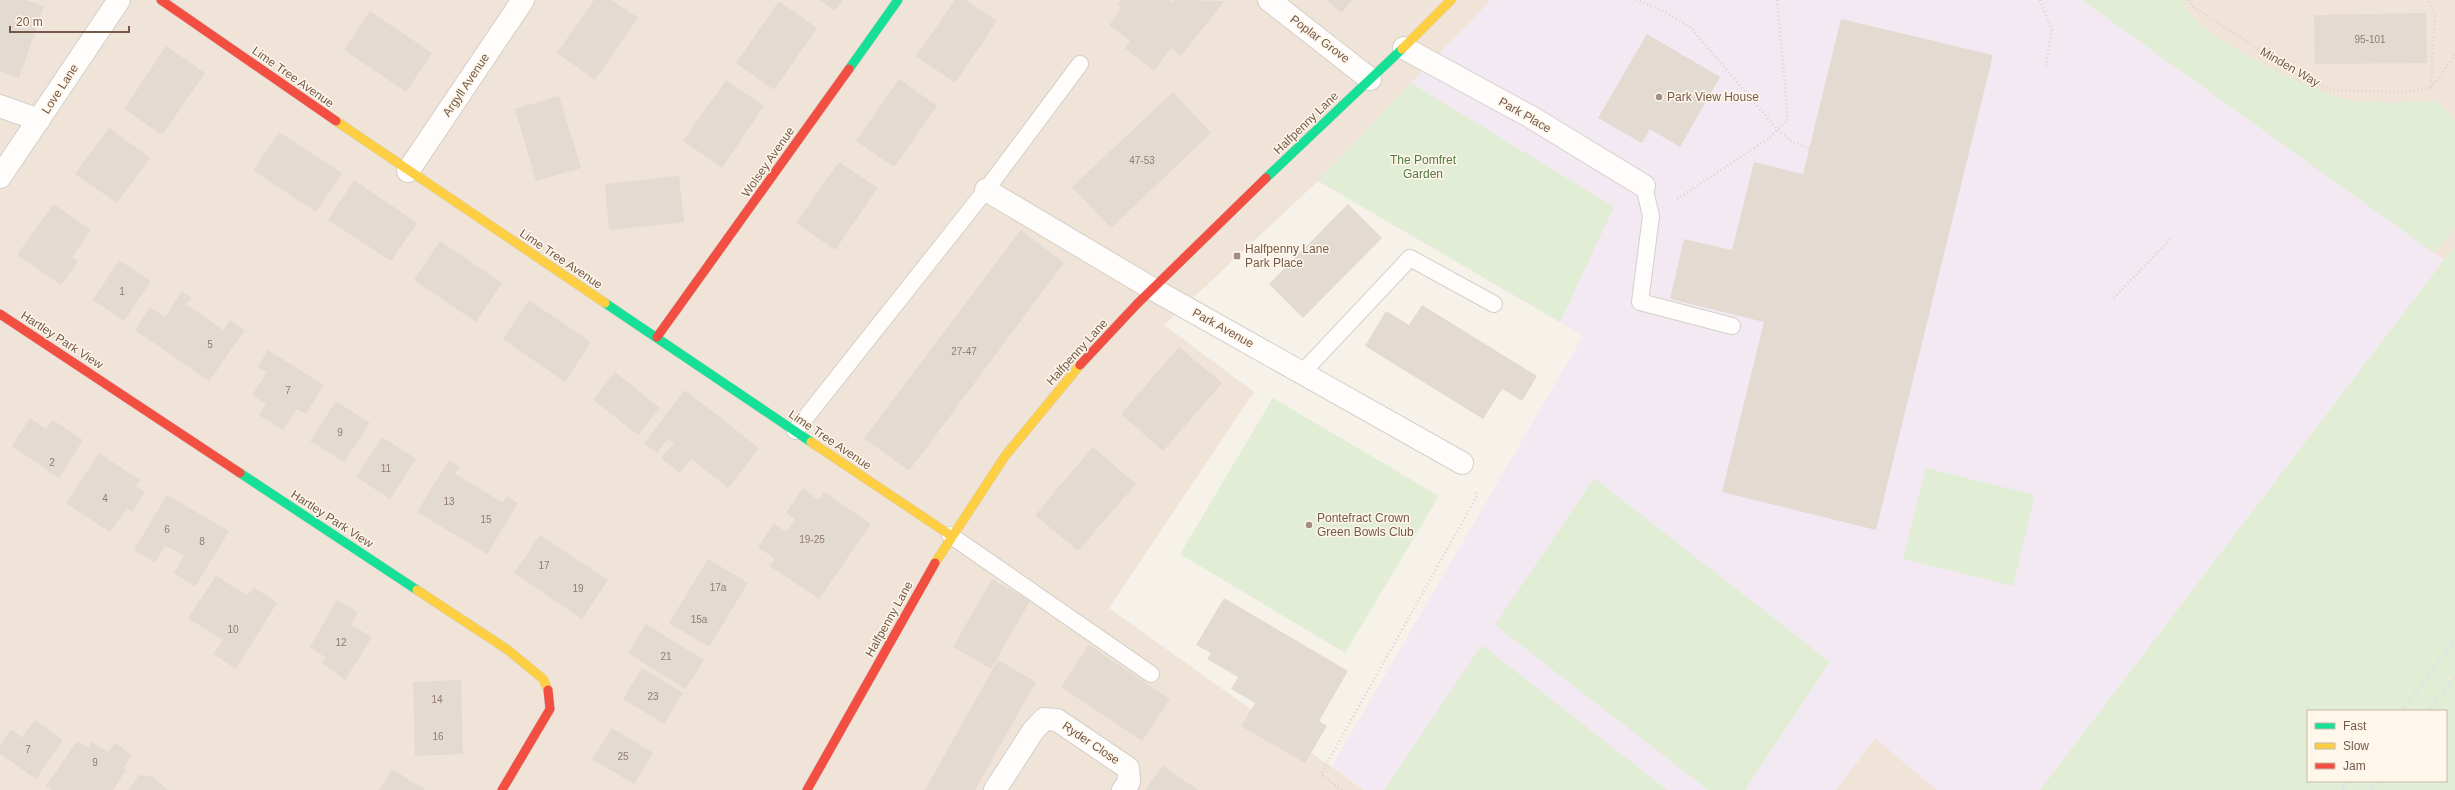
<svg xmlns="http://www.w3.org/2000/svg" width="2455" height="790" font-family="Helvetica,sans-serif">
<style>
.residential{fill:#efe4d7}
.education{fill:#f3e9f2}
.green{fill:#e2edd5;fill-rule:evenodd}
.building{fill:#e3dad1}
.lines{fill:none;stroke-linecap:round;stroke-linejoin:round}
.lane-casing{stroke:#d5cfc8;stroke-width:18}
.street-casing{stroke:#d5cfc8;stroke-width:24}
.fast-casing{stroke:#d5cec6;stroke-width:10}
.slow-casing{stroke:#d5cec6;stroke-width:10}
.jam-casing{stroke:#d5cec6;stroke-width:10}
.path{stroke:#dad2ce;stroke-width:2.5;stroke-dasharray:1 3;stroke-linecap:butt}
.lane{stroke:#fefdfc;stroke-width:16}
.street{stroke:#fefdfc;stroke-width:22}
.fast{stroke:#16e098;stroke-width:9}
.slow{stroke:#ffcf43;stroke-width:9}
.jam{stroke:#f24e42;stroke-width:9}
.rail{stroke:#e4e2e4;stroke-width:3;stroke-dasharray:6 4;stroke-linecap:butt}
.poi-dot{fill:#a28f82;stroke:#fff7ea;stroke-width:1.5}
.labels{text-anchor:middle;stroke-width:3;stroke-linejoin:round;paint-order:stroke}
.number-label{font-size:10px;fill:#927b6e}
.street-label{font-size:12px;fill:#74594a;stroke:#fff7ea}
.poi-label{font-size:12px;fill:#74594a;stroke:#fff7ea;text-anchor:start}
.park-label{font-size:12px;fill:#537942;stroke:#fff7ea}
</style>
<rect width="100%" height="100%" fill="#f6f2ea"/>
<path class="residential" d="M 0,0 L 1491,0 L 1318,181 L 1164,325 L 1254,392 L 1109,608 L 1364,790 L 0,790 Z
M 2082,0 L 2455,0 L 2455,247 L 2444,260 Z
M 1875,738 L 1937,790 L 1836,790 Z"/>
<path class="education" d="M 1491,0 L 2082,0 L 2444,260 L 2040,790 L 1937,790 L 1875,738 L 1836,790 L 1364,790 L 1332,766 L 1583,336 L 1318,181 Z"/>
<path class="green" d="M 2082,0 L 2182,0 C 2185,6 2193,18 2198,23 C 2219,43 2321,96 2350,100 C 2378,104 2407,103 2435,100 L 2455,119 L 2455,228 L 2434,253 Z
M 1411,83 L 1614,207 L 1560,322 L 1318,181 Z
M 2455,247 L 2455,790 L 2040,790 L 2444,260 ZM 2308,711 L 2446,711 L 2446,781 L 2308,781 Z
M 1273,398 L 1439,496 L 1345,653 L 1180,554 Z
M 1926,468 L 2035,495 L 2013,586 L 1903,559 Z
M 1594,478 L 1830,662 L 1745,790 L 1708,790 L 1495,625 Z
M 1482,645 L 1667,790 L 1384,790 Z"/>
<path class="building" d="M 0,0 L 26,0 L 44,6 L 19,78 L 0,71 Z
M 594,0 L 612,0 L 638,18 L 595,80 L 557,53 Z
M 820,0 L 843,0 L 835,11 Z
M 955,0 L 966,0 L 997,21 L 955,83 L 916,56 Z
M 1121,0 L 1170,0 L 1173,2 L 1175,0 L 1224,1 L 1181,56 L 1171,48 L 1154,71 L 1125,48 L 1130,41 L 1109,25 L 1122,8 L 1118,4 Z
M 1326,0 L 1352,0 L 1342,13 Z
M 779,1 L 817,28 L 774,90 L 736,63 Z
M 370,11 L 432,53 L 406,92 L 344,50 Z
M 2426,13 L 2427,63 L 2315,64 L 2314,15 Z
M 1841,19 L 1993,55 L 1876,530 L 1722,492 L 1764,322 L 1670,299 L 1684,239 L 1732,250 L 1754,162 L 1803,174 Z
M 1647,34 L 1720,77 L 1680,147 L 1650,129 L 1642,143 L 1598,118 Z
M 166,46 L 205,73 L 162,135 L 124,109 Z
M 899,79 L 937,106 L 894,167 L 856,141 Z
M 726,80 L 764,106 L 722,168 L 683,141 Z
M 1173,92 L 1211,133 L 1111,228 L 1072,187 Z
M 559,96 L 581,168 L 536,181 L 515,109 Z
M 109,128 L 150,158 L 117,203 L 75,174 Z
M 279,132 L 342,173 L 316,212 L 253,170 Z
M 839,162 L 878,188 L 835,250 L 796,223 Z
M 679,176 L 684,222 L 609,230 L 605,184 Z
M 354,180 L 417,223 L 391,261 L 328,220 Z
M 54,204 L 91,230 L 72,257 L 78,261 L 61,285 L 17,255 Z
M 1348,204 L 1382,238 L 1303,318 L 1269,284 Z
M 1021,230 L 1064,263 L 909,471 L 864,438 Z
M 440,241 L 502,283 L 476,322 L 414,280 Z
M 119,260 L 151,281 L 124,321 L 93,300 Z
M 182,291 L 192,298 L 186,304 L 223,330 L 230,320 L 245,330 L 209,381 L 135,330 L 150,307 L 165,317 Z
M 529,300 L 591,342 L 565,382 L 503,339 Z
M 1422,305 L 1537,376 L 1522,401 L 1502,389 L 1483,419 L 1365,346 L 1386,311 L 1409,325 Z
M 1179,347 L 1222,383 L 1163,451 L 1121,414 Z
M 268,350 L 324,385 L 306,414 L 297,409 L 283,430 L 259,415 L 266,404 L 252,395 L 267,372 L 258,367 Z
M 615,372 L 660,408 L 638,435 L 593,400 Z
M 685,390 L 759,448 L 728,488 L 691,459 L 680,473 L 661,458 L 674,443 L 668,439 L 657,453 L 644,443 Z
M 336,401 L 370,423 L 344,462 L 310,441 Z
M 30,418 L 46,429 L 53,420 L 83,440 L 59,478 L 12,446 Z
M 382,437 L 416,459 L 390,499 L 356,477 Z
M 1093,447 L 1136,484 L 1078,551 L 1035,515 Z
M 99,453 L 140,480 L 136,486 L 145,492 L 132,512 L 127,508 L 110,532 L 66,503 Z
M 449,460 L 459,467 L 455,474 L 482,490 L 503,503 L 507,496 L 518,503 L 487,554 L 417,512 Z
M 803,488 L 818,500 L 824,492 L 871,524 L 819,599 L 770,566 L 775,559 L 758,547 L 774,523 L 786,532 L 795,519 L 786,513 Z
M 167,495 L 229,531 L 195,587 L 174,573 L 184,556 L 165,545 L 155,563 L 134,550 Z
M 540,535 L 608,580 L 582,619 L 514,573 Z
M 708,559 L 748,583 L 709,647 L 669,623 Z
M 216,576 L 247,595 L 254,587 L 277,603 L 236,669 L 213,654 L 223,640 L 188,618 Z
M 992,579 L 1030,601 L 991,669 L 953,647 Z
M 1224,598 L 1348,671 L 1319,721 L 1327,726 L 1305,763 L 1241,726 L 1255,703 L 1231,689 L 1238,677 L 1207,659 L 1211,653 L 1196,645 Z
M 337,600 L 358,612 L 351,625 L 372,637 L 345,680 L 322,663 L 326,658 L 310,647 Z
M 646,624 L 704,660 L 685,689 L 628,653 Z
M 1089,645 L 1170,699 L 1142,741 L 1061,687 Z
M 998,660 L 1036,682 L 975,790 L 925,790 Z
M 642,668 L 683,693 L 664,724 L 623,699 Z
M 461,680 L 463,754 L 415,756 L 413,682 Z
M 35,720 L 63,740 L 36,779 L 0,754 L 0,745 L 11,729 L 22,738 Z
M 612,728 L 653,753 L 634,784 L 592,759 Z
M 77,741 L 89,748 L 92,742 L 108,752 L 115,743 L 132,755 L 123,768 L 126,770 L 113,790 L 52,790 L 46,786 Z
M 1163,766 L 1198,790 L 1145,790 Z
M 392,769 L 424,789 L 424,790 L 379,790 Z
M 139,775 L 153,777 L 168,790 L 128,790 Z"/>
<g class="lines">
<defs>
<path id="lane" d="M 1644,186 L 1651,216 L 1640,302 L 1732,326
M 1302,373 L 1410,258 L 1494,304
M 795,431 L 986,190 L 1080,64
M 950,535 L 1151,674"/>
<path id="street" d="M 1269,0 L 1370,79
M 1404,48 L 1531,117 L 1644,186
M 0,106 L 39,120
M 408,171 L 523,0
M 0,177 L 119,0
M 986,190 L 1151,288 L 1462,463
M 995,790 L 1033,731 L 1044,719 L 1057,720 L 1128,768 L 1129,782 L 1123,790"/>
<path id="fast" d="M 849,69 L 898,0
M 1266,178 L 1402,49
M 605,303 L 811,442
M 240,473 L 417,590"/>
<path id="slow" d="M 1402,49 L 1451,0
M 336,121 L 605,303
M 811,442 L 950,535
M 935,563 L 1005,456 L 1080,365
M 417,590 L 508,650 L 543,679 L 548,690"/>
<path id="jam" d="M 161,0 L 336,121
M 0,314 L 240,473
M 657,337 L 849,69
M 1080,365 L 1137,304 L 1266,178
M 502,790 L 550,709 L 548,690
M 807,790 L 935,563"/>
</defs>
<use href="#lane" class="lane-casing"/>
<use href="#street" class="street-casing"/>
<use href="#fast" class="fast-casing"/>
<use href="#slow" class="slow-casing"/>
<use href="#jam" class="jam-casing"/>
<path class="path" d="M 1636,0 L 1663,11 L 1690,27 L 1778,130 L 1791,141 L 1809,149
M 2040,0 L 2052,30 L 2045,69
M 2189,0 L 2193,7 L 2294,72 L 2331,90 L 2404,92 L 2431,88 L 2435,14 L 2428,0
M 2431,88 L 2455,55
M 1677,199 L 1768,139 L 1788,119 L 1777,0
M 2114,298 L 2172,237
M 1342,790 L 1321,774 L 1477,496 L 1475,492"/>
<use href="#lane" class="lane"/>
<use href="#street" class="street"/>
<use href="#fast" class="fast"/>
<use href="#slow" class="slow"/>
<use href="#jam" class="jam"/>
<path class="rail" d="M 2402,711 L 2455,640
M 2429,711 L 2455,677
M 2342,790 L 2349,781
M 2370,790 L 2377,781"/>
</g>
<g class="poi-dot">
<circle cx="1659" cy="97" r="4"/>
<rect x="1233" y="252" width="8" height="8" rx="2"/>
<circle cx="1309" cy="525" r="4"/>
</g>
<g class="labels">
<g class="number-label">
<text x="2370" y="43">95-101</text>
<text x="1142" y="164">47-53</text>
<text x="122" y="295">1</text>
<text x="210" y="348">5</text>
<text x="964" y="355">27-47</text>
<text x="288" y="394">7</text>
<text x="340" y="436">9</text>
<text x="52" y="466">2</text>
<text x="386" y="472">11</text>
<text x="105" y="502">4</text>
<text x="449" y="505">13</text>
<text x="486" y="523">15</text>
<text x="167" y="533">6</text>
<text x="812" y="543">19-25</text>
<text x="202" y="545">8</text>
<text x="544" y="569">17</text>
<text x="718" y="591">17a</text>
<text x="578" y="592">19</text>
<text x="699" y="623">15a</text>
<text x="233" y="633">10</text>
<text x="341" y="646">12</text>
<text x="666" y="660">21</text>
<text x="653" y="700">23</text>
<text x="437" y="703">14</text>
<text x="438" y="740">16</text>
<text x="28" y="753">7</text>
<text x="623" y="760">25</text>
<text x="95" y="766">9</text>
</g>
<g class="street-label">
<text transform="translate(1320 39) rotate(37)" y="4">Poplar Grove</text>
<text transform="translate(2290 67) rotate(30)" y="4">Minden Way</text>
<text transform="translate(293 77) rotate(35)" y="4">Lime Tree Avenue</text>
<text transform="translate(466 85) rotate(-56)" y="4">Argyll Avenue</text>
<text transform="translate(60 89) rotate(-57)" y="4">Love Lane</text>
<text transform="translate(1525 115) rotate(30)" y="4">Park Place</text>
<text transform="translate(1306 123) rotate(-44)" y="4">Halfpenny Lane</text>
<text transform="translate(768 162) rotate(-55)" y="4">Wolsey Avenue</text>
<text transform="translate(561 259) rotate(34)" y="4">Lime Tree Avenue</text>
<text transform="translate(1223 328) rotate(29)" y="4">Park Avenue</text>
<text transform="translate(62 340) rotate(33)" y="4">Hartley Park View</text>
<text transform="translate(1077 352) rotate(-48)" y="4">Halfpenny Lane</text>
<text transform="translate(830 440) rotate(34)" y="4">Lime Tree Avenue</text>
<text transform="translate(332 519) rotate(33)" y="4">Hartley Park View</text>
<text transform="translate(889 619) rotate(-61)" y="4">Halfpenny Lane</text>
<text transform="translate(1091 743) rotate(34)" y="4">Ryder Close</text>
</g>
<g class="poi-label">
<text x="1667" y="101">Park View House</text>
<text x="1245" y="253">Halfpenny Lane<tspan x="1245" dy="14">Park Place</tspan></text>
<text x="1317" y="522">Pontefract Crown<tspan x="1317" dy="14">Green Bowls Club</tspan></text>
</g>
<g class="park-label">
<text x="1423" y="164">The Pomfret<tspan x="1423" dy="14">Garden</tspan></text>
</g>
</g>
<rect x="2307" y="710" width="140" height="72" fill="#fff7ea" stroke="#c7b8aa"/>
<rect x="2315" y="723" width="20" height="6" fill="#16e098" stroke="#c7b8aa"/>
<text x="2343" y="730" font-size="12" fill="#74594a">Fast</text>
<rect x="2315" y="743" width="20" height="6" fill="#ffcf43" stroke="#c7b8aa"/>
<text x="2343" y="750" font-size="12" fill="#74594a">Slow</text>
<rect x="2315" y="763" width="20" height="6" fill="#f24e42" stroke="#c7b8aa"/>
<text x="2343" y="770" font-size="12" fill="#74594a">Jam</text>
<path d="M10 26v6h119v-6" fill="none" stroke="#74594a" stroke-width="2"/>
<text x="16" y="26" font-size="12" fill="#74594a" stroke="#fff7ea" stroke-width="3" paint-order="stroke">20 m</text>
</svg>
